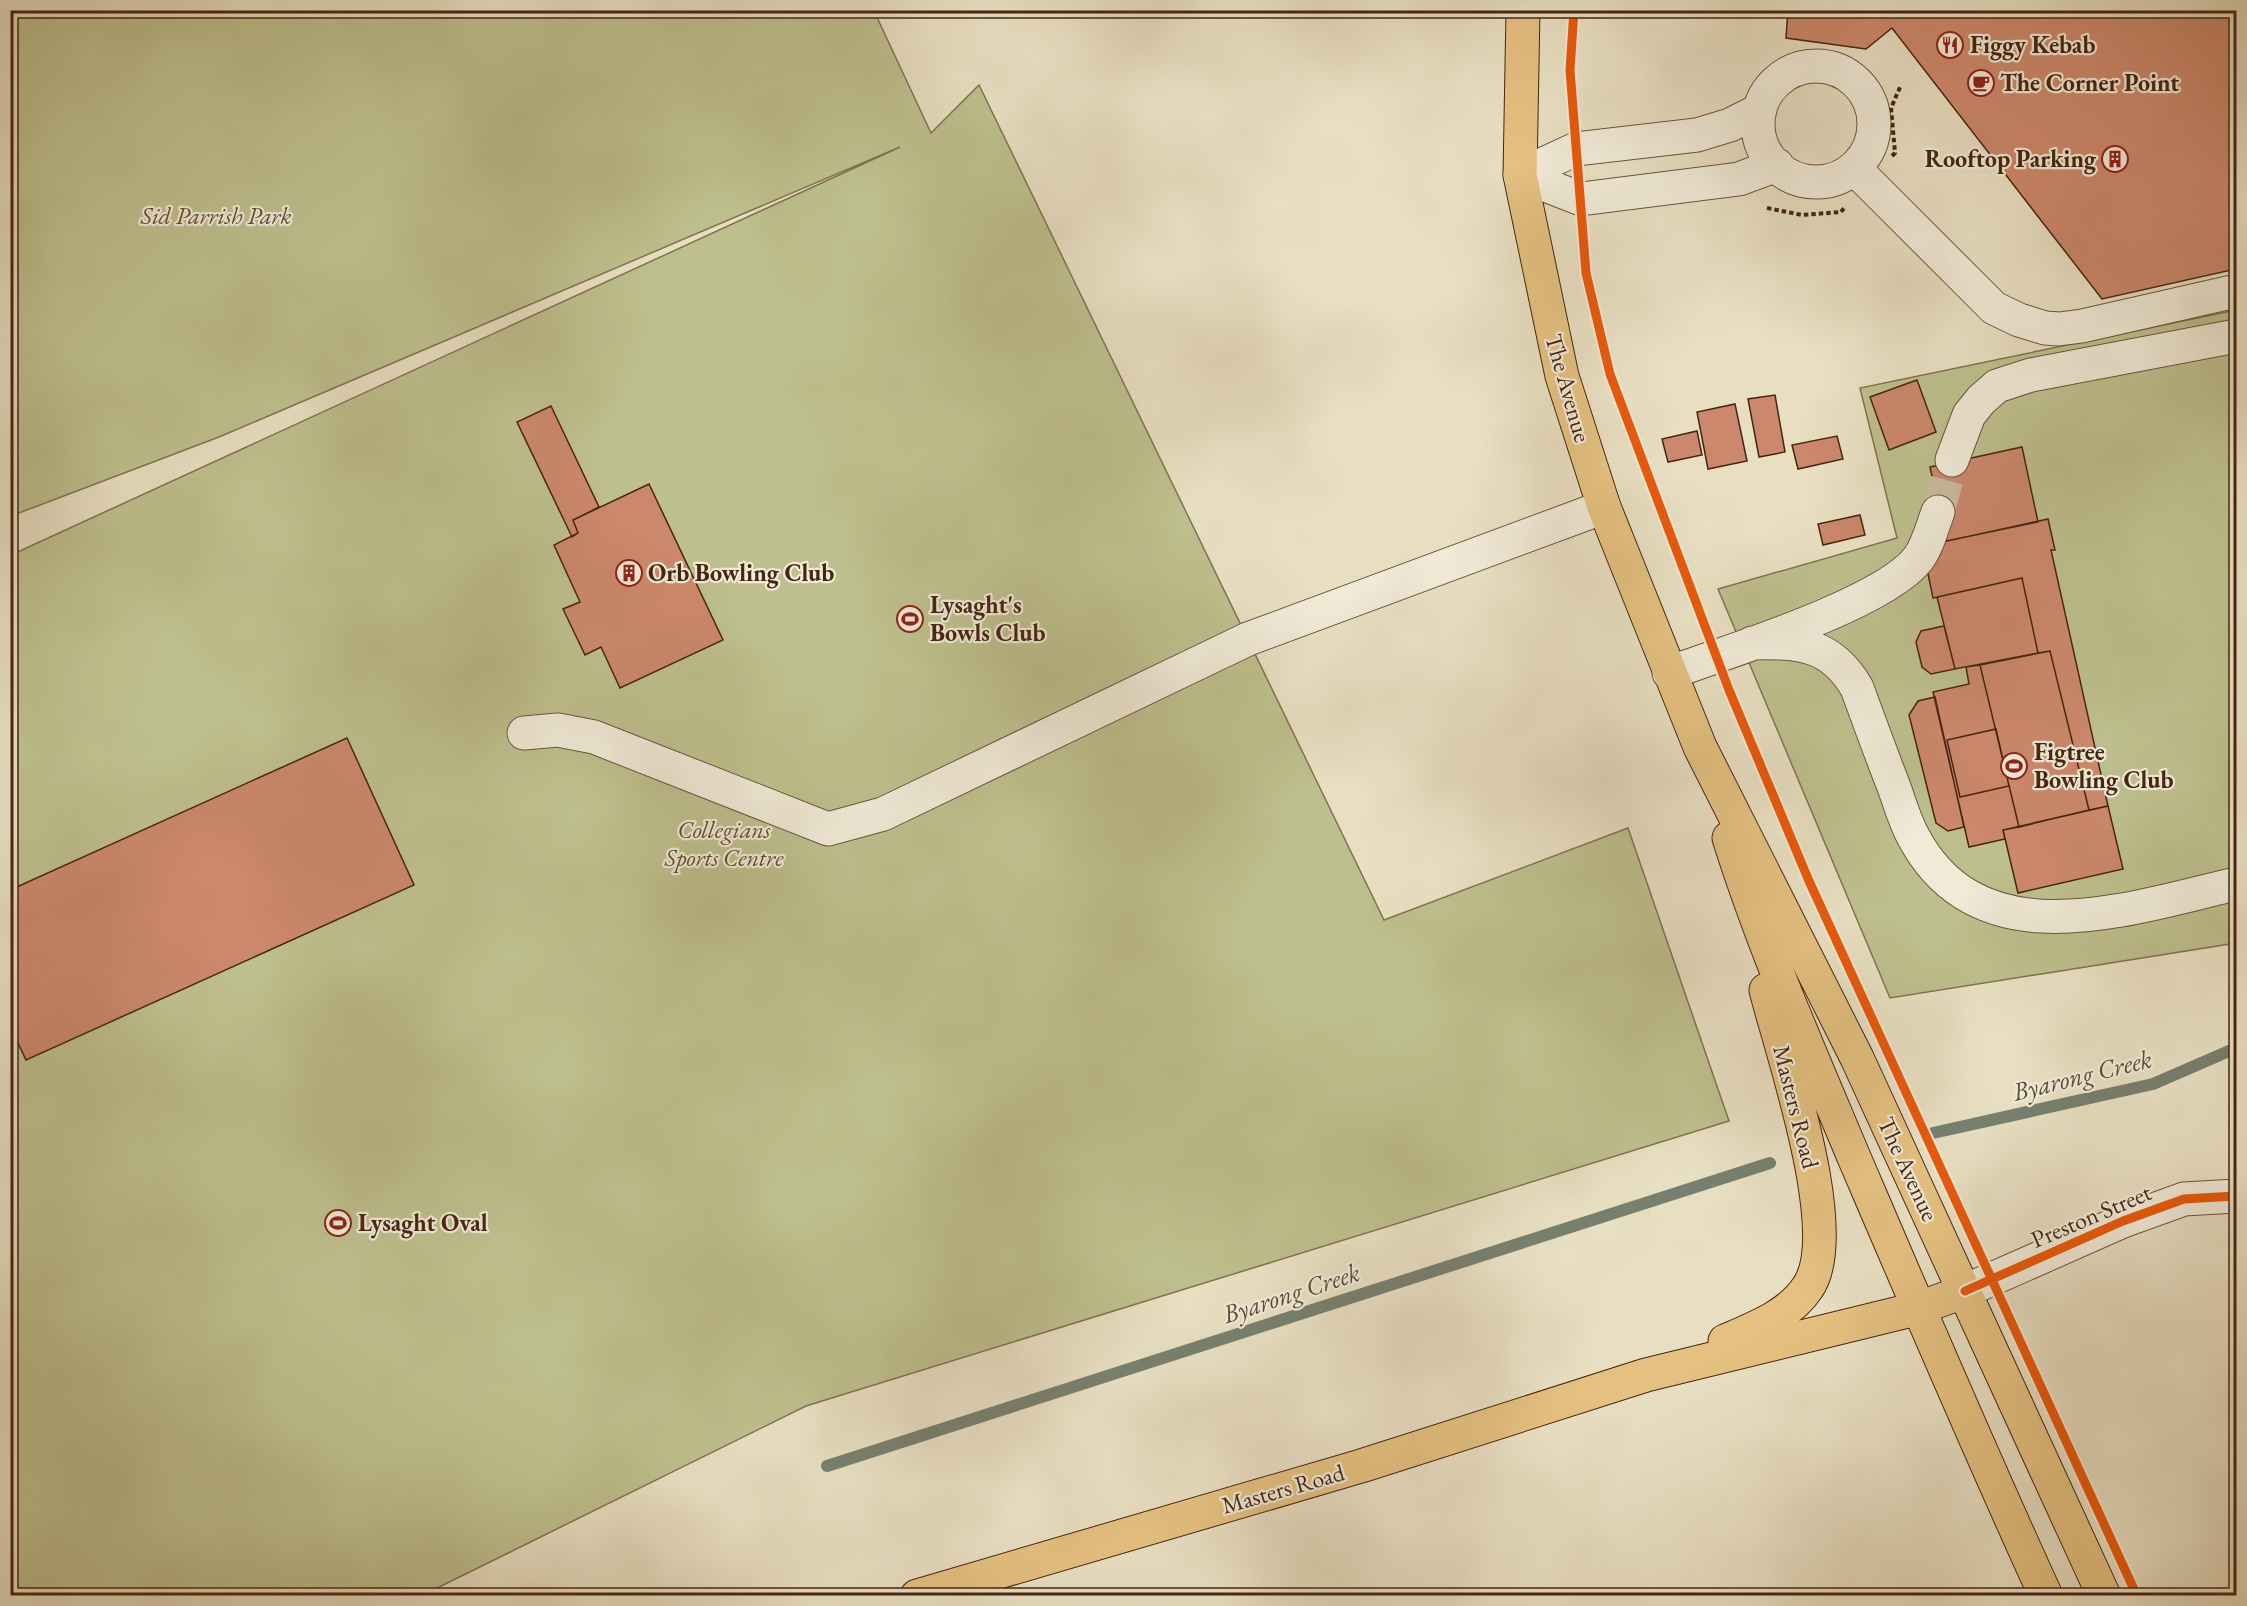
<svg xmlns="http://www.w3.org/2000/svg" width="2247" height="1606" font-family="'EB Garamond',serif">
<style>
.green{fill:#bebf8e;stroke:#827250;stroke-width:1.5}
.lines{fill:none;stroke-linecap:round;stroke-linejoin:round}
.stream{stroke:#778070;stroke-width:12}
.building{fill:#cc886c;stroke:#462511;stroke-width:1.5}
.minor-tunnel{stroke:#c8ba9f;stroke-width:33;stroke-dasharray:33 16;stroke-linecap:butt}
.minor-casing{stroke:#6e543d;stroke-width:35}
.major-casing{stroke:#462511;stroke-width:35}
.path{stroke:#462511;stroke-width:4;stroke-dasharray:4.5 3;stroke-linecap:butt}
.minor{stroke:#f0ead7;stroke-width:33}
.major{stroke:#e4c081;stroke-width:33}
.cycleway-casing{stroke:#f0ead7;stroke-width:13}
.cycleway{stroke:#e8590c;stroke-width:9}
.labels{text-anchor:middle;stroke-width:4.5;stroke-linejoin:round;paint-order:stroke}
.poi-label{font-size:24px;font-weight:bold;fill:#462511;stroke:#f0ead7;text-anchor:start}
.park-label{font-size:24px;font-style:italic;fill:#644c30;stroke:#f0ead7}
.street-label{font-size:24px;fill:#462511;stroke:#f0ead7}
.water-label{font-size:26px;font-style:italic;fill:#5a4b38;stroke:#f0ead7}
</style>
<rect width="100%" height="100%" fill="#e8dfc2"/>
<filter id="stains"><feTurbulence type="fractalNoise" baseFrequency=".00333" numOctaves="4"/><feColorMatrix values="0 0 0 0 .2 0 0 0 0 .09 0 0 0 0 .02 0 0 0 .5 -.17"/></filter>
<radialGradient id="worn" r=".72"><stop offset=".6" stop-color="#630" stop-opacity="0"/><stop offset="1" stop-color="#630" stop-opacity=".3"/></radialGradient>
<path class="green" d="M 10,11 L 874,11 L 931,133 L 979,85 L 1384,920 L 1628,828 L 1729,1121 L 806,1406 L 423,1595 L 11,1595 L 11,555 L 900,147 L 219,437 L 11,516 Z
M 2236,310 L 2236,943 L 1890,998 L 1718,589 L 1897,538 L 1860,388 Z"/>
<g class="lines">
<path class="stream" d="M 1933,1133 L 2153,1084 L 2236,1048
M 827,1466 L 1770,1163"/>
</g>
<path class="building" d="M 1788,10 L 2236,10 L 2236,269 L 2102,299 L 1892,28 L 1866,49 L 1786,38 Z
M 1917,380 L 1936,432 L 1889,450 L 1870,397 Z
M 1775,395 L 1785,452 L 1759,457 L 1748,399 Z
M 1735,404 L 1747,461 L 1708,469 L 1697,412 Z
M 551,406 L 599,507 L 573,520 L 578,533 L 572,537 L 517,422 Z
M 1697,431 L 1702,455 L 1668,462 L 1662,439 Z
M 1837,436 L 1843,459 L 1798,469 L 1792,445 Z
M 2022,447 L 2038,522 L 1946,541 L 1930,467 Z
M 649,484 L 723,640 L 620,688 L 601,647 L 585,655 L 563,609 L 580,602 L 554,545 L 578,533 L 573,520 Z
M 1860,515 L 1865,535 L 1823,545 L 1818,524 Z
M 2048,519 L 2055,550 L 2051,550 L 2108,806 L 2089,810 L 2050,651 L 2038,653 L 2022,578 L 1933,598 L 1925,559 L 1940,555 L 1938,543 Z
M 2022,578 L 2038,653 L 1955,669 L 1937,597 Z
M 1944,626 L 1955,669 L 1931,674 L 1922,667 L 1916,642 L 1921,631 Z
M 2050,651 L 2089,810 L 2019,827 L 1980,665 Z
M 1980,665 L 2019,827 L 2003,830 L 2005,839 L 1969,847 L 1933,692 L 1969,684 L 1966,667 Z
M 1935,697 L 1964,827 L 1948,831 L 1936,823 L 1909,715 L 1918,701 Z
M 1996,729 L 2009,786 L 1960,797 L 1947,740 Z
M 347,738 L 414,885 L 26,1060 L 10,1026 L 10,890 Z
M 2108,806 L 2123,869 L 2018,893 L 2003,830 Z"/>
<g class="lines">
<path class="minor-tunnel" d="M 1938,512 L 1952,460"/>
<defs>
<path id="minor" d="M1758 124a58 58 0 1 1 116 0a58 58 0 1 1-116 0Z
M 1854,168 L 1994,308 L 2019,320 L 2045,328 L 2059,329 L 2082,326 L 2236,291
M 1520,175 L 1581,199 L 1739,179 L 1777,165
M 1520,175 L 1576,149 L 1697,135 L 1730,125 L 1760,110
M 1952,460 L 1969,415 L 1981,400 L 1997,386 L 2031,375 L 2236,336
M 1752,643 C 1799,642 1831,643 1857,688 C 1869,721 1881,754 1894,787 C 1900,804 1905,822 1914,838 C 1981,962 2129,908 2236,884
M 1669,673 C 1727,652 1883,604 1918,559 C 1928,546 1932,527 1938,512
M 524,733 L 558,730 L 594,737 L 828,829 L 883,814 L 1248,639 L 1604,507
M 1965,1291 L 2123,1221 L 2184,1199 L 2236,1196"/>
<path id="major" d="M 1523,10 L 1520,175 L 1562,376 L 1604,507 L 1700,747 L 1857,1058 L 2104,1596
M 1729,838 C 1763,946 1809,1050 1853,1155 C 1916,1302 1979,1450 2046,1596
M 1725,1341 C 1755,1328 1790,1315 1808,1287 C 1845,1233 1782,1054 1766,990
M 917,1596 L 1361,1466 L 1646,1375 L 1920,1308 L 1965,1291"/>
</defs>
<use href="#minor" class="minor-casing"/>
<use href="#major" class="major-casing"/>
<path class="path" d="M 1892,156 L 1895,153 L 1891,108 L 1901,85
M 1767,208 L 1802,215 L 1841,212 L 1844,208"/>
<use href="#minor" class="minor"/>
<use href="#major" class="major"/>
<defs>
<path id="cycleway" d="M 1574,10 L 1570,70 L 1586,273 L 1610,374 L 1729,690 L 1809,881 L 2137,1596
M 1965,1291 L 2123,1221 L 2184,1199 L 2236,1196"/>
</defs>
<use href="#cycleway" class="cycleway-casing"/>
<use href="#cycleway" class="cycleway"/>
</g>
<defs>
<symbol id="restaurant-ring" viewBox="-11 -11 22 22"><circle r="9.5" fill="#f0ead7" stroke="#8f2418" stroke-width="1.5"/><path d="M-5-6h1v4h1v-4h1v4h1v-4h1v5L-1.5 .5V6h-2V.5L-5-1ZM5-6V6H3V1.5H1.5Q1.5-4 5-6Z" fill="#8f2418"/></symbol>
<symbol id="cafe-ring" viewBox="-11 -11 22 22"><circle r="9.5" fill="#f0ead7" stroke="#8f2418" stroke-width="1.5"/><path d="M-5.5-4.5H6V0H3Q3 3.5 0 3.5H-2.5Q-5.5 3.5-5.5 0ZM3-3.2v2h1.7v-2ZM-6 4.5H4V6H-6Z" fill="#8f2418"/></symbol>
<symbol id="building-ring" viewBox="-11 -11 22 22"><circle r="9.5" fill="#f0ead7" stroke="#8f2418" stroke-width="1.5"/><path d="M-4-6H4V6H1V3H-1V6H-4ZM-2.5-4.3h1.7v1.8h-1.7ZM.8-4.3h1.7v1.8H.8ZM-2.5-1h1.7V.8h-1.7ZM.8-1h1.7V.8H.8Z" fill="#8f2418"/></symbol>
<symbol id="stadium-ring" viewBox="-11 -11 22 22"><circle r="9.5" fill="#f0ead7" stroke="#8f2418" stroke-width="1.5"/><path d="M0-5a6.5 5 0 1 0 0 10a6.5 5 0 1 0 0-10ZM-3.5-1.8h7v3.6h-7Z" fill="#8f2418"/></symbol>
</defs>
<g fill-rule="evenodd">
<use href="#restaurant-ring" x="1935" y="30" width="30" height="30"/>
<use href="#cafe-ring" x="1966" y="68" width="30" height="30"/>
<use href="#building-ring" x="2100" y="144" width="30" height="30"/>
<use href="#building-ring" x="614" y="558" width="30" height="30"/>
<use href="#stadium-ring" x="895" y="604" width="30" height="30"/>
<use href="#stadium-ring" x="1999" y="751" width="30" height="30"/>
<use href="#stadium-ring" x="323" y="1208" width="30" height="30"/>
</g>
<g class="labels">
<g class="poi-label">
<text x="1970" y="53">Figgy Kebab</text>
<text x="2000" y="91">The Corner Point</text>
<text x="2096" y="167" text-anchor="end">Rooftop Parking</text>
<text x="648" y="581">Orb Bowling Club</text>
<text x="930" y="613">Lysaght's<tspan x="930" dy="28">Bowls Club</tspan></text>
<text x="2034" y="760">Figtree<tspan x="2034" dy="28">Bowling Club</tspan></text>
<text x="358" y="1231">Lysaght Oval</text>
</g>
<g class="park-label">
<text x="216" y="224">Sid Parrish Park</text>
<text x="724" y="838">Collegians<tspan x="724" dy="28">Sports Centre</tspan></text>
</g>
<g class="street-label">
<text transform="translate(1568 388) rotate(74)" y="8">The Avenue</text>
<text transform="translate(1796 1107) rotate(76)" y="8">Masters Road</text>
<text transform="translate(1908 1169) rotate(65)" y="8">The Avenue</text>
<text transform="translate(2091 1216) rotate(-23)" y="8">Preston Street</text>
<text transform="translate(1283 1489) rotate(-16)" y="8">Masters Road</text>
</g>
<g class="water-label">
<text transform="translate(2082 1075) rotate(-14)" y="9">Byarong Creek</text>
<text transform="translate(1291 1293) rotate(-18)" y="9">Byarong Creek</text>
</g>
</g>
<rect width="2247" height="1606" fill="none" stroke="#e8dfc2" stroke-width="36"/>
<rect x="12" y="12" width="2223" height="1582" fill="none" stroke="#462511" stroke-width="3"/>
<rect x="18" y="18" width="2211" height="1570" fill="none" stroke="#462511" stroke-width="1.5"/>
<rect width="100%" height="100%" filter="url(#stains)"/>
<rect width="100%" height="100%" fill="url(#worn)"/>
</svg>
